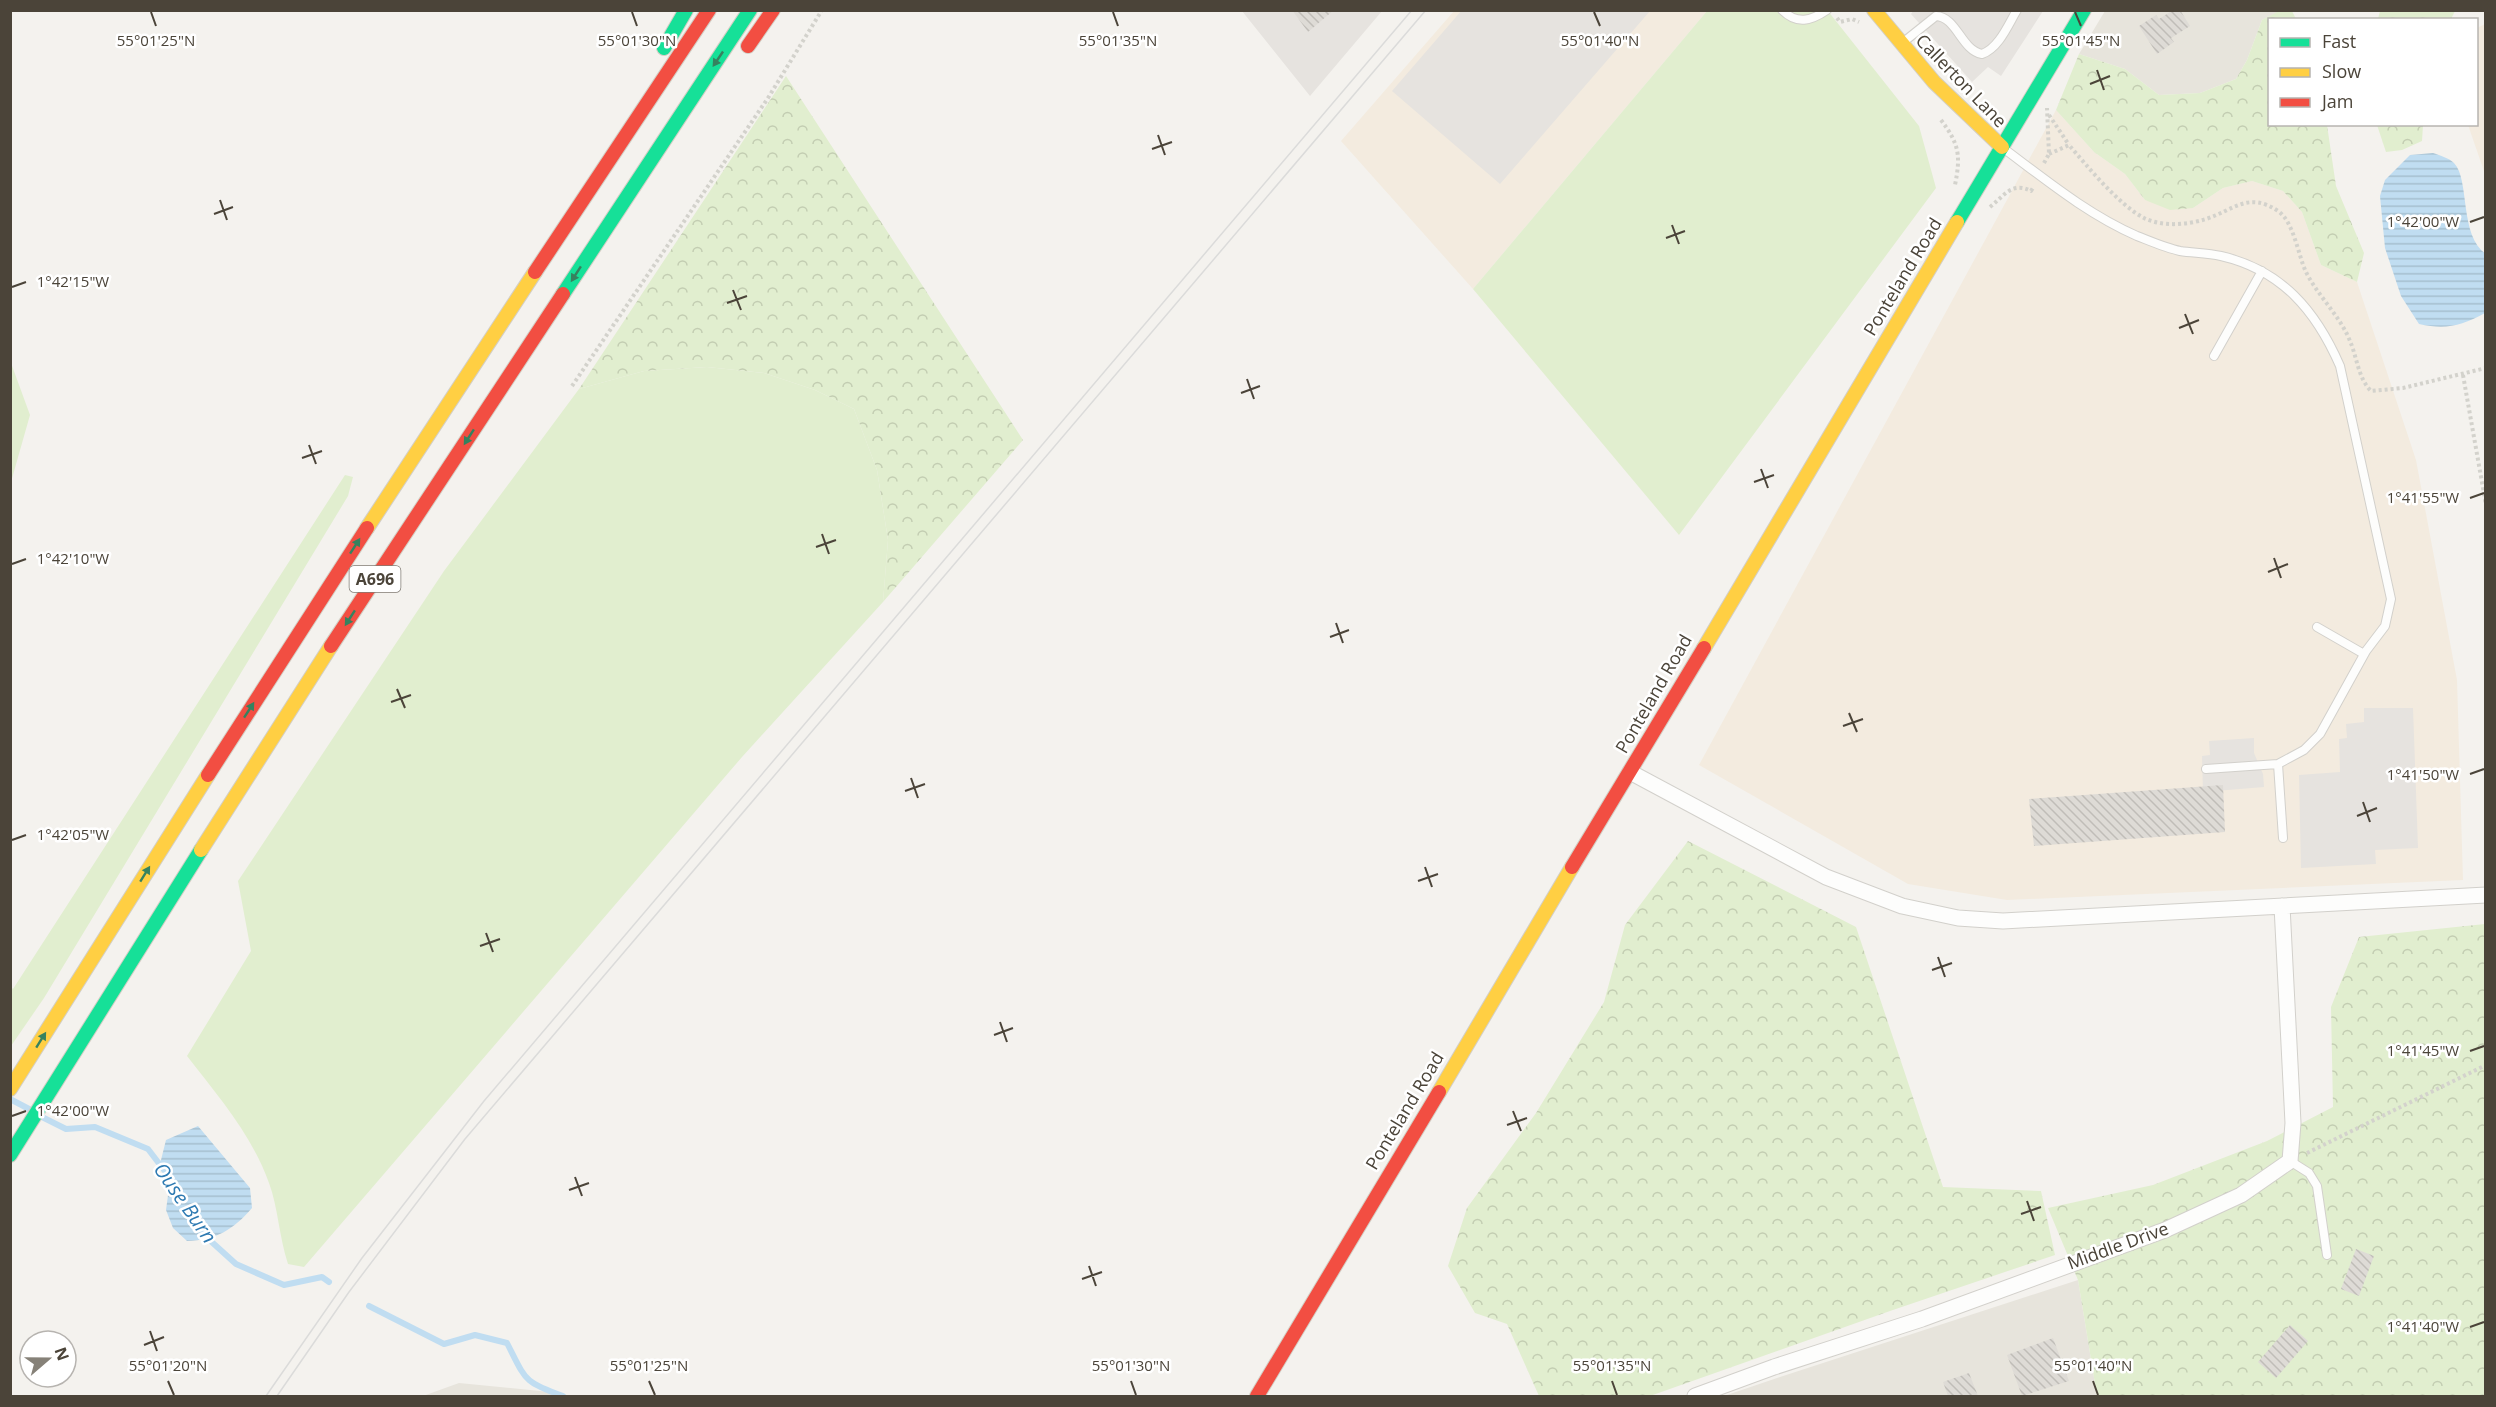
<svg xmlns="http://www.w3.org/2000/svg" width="2496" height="1407" font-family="'Open Sans',sans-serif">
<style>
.residential{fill:#e7e4dc}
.commercial{fill:#f3ebdf}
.green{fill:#e1eecf}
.forest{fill:url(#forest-crowns)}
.parking{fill:#e6e3df}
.water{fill:url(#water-rules)}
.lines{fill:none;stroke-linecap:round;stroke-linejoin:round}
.stream{stroke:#c0ddf1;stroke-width:6}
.building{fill:url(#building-back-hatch)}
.lane-casing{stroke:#d2d0cb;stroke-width:10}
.street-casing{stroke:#d2d0cb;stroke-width:17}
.fast-casing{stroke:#d3cfc5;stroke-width:16}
.slow-casing{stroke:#d3cfc5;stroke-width:16}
.jam-casing{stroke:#d3cfc5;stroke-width:16}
.path{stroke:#d3d2cc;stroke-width:4;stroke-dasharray:3 3;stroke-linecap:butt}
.lane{stroke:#fdfdfc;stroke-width:8}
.street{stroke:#fdfdfc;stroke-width:15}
.fast{stroke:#16e098;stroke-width:14}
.slow{stroke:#ffcf43;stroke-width:14}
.jam{stroke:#f24e42;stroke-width:14}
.tram{stroke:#dbdbda;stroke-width:1.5}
.oneway{fill:#36825f}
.ticks{fill:none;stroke:#4b4439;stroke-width:2}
.labels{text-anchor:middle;stroke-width:5;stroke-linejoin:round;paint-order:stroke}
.shield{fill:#fff;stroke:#817c74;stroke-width:1.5}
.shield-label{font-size:16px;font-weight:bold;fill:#4b4439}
.street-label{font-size:18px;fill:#4b4439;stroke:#fff}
.water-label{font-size:20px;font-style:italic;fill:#2e7ab2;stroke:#fff}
.ticks-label{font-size:15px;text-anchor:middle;fill:#4b4439;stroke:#fff;stroke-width:5;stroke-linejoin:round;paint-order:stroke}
</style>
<defs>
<pattern id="forest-crowns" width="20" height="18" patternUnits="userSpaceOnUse" patternTransform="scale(1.5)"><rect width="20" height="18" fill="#e1eecf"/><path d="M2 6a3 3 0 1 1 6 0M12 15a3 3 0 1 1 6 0" fill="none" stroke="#c3cdb2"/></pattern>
<pattern id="water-rules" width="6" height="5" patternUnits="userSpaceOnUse" patternTransform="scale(1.5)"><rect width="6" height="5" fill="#c0ddf1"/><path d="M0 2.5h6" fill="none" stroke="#a6bfcf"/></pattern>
<pattern id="building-back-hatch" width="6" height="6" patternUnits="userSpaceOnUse" patternTransform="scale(1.5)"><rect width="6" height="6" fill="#dedbd6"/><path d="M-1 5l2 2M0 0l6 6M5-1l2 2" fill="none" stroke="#c0bdb8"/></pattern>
</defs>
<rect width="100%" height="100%" fill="#f4f2ee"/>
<path class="residential" d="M 2105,11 L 2281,11 L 2262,20 L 2247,60 L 2236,79 L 2200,93 L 2159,95 L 2125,69 L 2079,54 Z
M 2078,1280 L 2097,1396 L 1724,1396 L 1780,1377 Z
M 459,1383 L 560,1393 L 566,1396 L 423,1396 Z"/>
<path class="commercial" d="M 1454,11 L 1707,11 L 1473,289 L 1341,141 Z
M 2485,24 L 2485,174 L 2468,125 L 2476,124 L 2477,28 Z
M 2056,110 L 2094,152 L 2125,174 L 2145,200 L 2193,208 L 2223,188 L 2252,181 L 2283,191 L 2302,212 L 2321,265 L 2357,282 L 2416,460 L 2457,680 L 2463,880 L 2007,900 L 1908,884 L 1699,765 Z"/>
<path class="green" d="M 1707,11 L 1828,11 L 1919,126 L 1936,188 L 1679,535 L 1473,289 Z
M 11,363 L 30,415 L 11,482 L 10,363 Z
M 707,367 L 764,373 L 815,390 L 854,409 L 877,470 L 888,540 L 883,602 L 742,757 L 304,1267 L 288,1264 C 279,1237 278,1207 269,1183 C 252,1135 218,1096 187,1056 L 251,951 L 238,881 L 444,571 L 579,389 L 644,371 Z
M 345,475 L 353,477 L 348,496 L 44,998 L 11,1046 L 11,987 L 13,989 Z"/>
<path class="forest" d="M 2281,10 L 2292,11 L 2296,19 L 2270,20 L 2270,124 L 2327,125 L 2336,186 L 2364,253 L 2357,282 L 2321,265 L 2302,212 L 2283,191 L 2252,181 L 2223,188 L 2193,208 L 2170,210 L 2145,200 L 2125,174 L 2094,152 L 2056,110 L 2079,54 L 2125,69 L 2159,95 L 2200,93 L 2236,79 L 2247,60 L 2262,20 Z
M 2380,11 L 2380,10 L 2455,11 L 2451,19 L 2378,19 Z
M 786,76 L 1023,440 L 883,602 L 888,540 L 877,470 L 854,409 L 815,390 L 764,373 L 707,367 L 644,371 L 579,389 Z
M 2377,125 L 2423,125 L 2422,141 L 2402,150 L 2386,152 Z
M 1688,841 L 1856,927 L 1943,1187 L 2041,1191 L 2055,1255 L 1890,1311 L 1650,1396 L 1539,1396 L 1507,1324 L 1475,1313 L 1448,1266 L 1467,1208 L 1536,1113 L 1604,1002 L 1625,925 Z
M 2485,924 L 2485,1396 L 2097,1396 L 2078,1280 L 2048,1208 L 2153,1185 L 2267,1141 L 2333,1107 L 2331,1007 L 2359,937 Z"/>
<path class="parking" d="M 1462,10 L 1650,10 L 1650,11 L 1500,184 L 1392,91 Z
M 1914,10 L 2043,11 L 2001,76 L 1988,67 L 1972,82 L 1911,14 Z
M 1242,11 L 1382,11 L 1310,96 Z
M 2364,708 L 2413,708 L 2418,848 L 2375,850 L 2376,864 L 2301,868 L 2299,775 L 2340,772 L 2339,739 L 2347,738 L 2346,724 L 2364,722 Z
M 2254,738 L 2254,753 L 2263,774 L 2264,787 L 2203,792 L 2202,756 L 2210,755 L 2209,741 Z"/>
<path class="water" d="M 2433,153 C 2439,155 2449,158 2454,163 C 2470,179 2459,236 2486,254 L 2485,313 C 2461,326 2446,330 2419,324 L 2401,296 L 2385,248 L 2380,196 L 2385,180 L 2410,155 Z
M 198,1126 L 250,1188 L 252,1208 C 233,1230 216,1240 187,1241 L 173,1228 L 166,1210 L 169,1188 L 160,1164 L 166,1140 Z"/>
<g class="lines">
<path class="stream" d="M 10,1099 L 31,1110
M 42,1117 L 66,1129 L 95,1127 L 148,1149 L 164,1170
M 204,1235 L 236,1264 L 284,1285 L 322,1277 L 329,1282
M 369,1306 L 444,1344 L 475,1335 L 507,1343 C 526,1380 523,1382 563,1396"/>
</g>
<path class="building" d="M 1292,10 L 1334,10 L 1308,32 Z
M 2173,10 L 2180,10 L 2190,26 L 2171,38 L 2174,42 L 2157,54 L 2139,26 L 2156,15 L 2159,19 Z
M 2223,785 L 2225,832 L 2034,846 L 2029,799 Z
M 2356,1249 L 2374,1256 L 2359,1296 L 2341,1289 Z
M 2290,1325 L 2308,1341 L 2276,1378 L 2258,1362 Z
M 2053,1338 L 2069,1381 L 2022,1396 L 2007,1355 Z
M 1969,1373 L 1978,1396 L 1948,1396 L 1943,1382 Z"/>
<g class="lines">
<defs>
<path id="lane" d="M 1782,10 C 1797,25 1811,21 1827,10
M 1901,44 L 1936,16 C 1957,17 1961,50 1982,54 C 1999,48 2008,25 2017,10
M 2003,148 C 2046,180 2087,214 2137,236 C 2150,241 2166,248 2180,251 C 2193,253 2207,253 2221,256 C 2282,270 2316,311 2340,366 L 2391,599 L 2385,626 L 2366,651 L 2320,734 L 2304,750 L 2278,764 L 2206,769
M 2214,356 L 2262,271
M 2317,627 L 2364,654
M 2278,764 L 2283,838
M 2290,1161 L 2309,1173 L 2317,1186 L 2327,1255"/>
<path id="street" d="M 1630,772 L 1826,877 L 1902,906 L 1958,918 L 2003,921 L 2486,895
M 1695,1396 L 1774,1367 L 1922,1319 L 2165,1230 L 2241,1195 L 2290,1161 L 2293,1123 L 2282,906"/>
<path id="fast" d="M 664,48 L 686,10
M 1957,222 L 2084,10
M 563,294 L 750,10
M 10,1155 L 201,850"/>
<path id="slow" d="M 1874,10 L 1934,82 L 2002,147
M 367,528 L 535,272
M 1704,648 L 1957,222
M 201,850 L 331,646
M 10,1089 L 208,775
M 1439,1092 L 1572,867"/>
<path id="jam" d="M 748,46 L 773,10
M 535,272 L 709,10
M 331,646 L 563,294
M 208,775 L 367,528
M 1572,867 L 1704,648
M 1257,1396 L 1439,1092"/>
</defs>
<use href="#lane" class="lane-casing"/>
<use href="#street" class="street-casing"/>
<use href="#fast" class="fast-casing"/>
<use href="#slow" class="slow-casing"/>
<use href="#jam" class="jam-casing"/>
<path class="path" d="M 1837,18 L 1840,22 L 1852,19 L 1859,22
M 2049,115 L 2069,145
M 1941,120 C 1959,144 1961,155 1955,185
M 2049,154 L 2069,145 C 2088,167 2119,205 2144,218 C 2162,227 2187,225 2206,219 C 2234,210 2248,191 2278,211 C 2294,222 2298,255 2306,272 C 2318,296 2340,316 2350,341 C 2357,357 2358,378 2371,391 L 2403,388 L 2486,368
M 2044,163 L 2049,154 L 2047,108
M 1990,207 C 2004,196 2012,181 2031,191 L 2034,186
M 2463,375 L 2486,505
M 572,386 L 768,98 L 822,10
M 2307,1153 L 2486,1065"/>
<use href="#lane" class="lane"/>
<use href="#street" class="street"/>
<use href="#fast" class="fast"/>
<use href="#slow" class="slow"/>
<use href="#jam" class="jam"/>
<path class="tram" d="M 266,1396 L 362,1258 L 484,1101 L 1412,10
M 277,1396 L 349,1292 L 465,1139 L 1426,10"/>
</g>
<defs><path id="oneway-solid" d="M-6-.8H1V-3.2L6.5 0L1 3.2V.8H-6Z" transform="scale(1.5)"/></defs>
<g class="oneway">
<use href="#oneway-solid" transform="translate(718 59) rotate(124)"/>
<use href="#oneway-solid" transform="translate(576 274) rotate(123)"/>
<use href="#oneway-solid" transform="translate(469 437) rotate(123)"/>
<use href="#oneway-solid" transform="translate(355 546) rotate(-57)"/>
<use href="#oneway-solid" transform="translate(350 618) rotate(123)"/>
<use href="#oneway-solid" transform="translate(249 710) rotate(-57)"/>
<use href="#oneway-solid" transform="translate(145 874) rotate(-58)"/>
<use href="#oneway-solid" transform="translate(41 1040) rotate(-58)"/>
</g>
<path class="ticks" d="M 151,12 L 156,26M 632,12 L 637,26M 1113,12 L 1118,26M 1594,12 L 1600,26M 2075,12 L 2081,26M 2097,70 L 2104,90M 2090,84 L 2110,76M 1158,135 L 1165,155M 1152,149 L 1172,142M 220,200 L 227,220M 214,214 L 233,207M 2470,222 L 2484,217M 1672,225 L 1679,244M 1666,238 L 1685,231M 12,287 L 26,282M 733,290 L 741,310M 727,303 L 747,296M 2185,314 L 2193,334M 2179,328 L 2199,320M 1247,379 L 1254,399M 1241,393 L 1260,386M 309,445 L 316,464M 302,458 L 322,451M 1761,469 L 1768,488M 1754,482 L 1774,475M 2470,498 L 2484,493M 822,534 L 829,554M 816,547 L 836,540M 2274,558 L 2281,578M 12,564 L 26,559M 2268,572 L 2288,564M 1336,623 L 1343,643M 1330,637 L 1349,630M 397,689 L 405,708M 391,702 L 411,695M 1849,713 L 1857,732M 1843,726 L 1863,719M 2470,774 L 2484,769M 911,778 L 918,798M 905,791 L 925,784M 2363,802 L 2370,822M 2357,816 L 2377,808M 12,840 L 26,835M 1425,867 L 1432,887M 1418,881 L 1438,874M 486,933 L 493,952M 480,946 L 500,939M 1938,957 L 1945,977M 1932,970 L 1952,963M 1000,1022 L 1007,1042M 994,1035 L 1013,1028M 2470,1051 L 2484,1046M 1513,1111 L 1521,1131M 12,1116 L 26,1111M 1507,1125 L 1527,1118M 575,1177 L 582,1196M 569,1190 L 589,1183M 2027,1201 L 2034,1221M 2021,1214 L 2041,1207M 1089,1266 L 1096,1286M 1082,1279 L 1102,1272M 2470,1327 L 2484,1322M 150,1331 L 157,1351M 144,1345 L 164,1337M 168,1381 L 174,1395M 649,1381 L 655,1395M 1131,1381 L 1136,1395M 1612,1381 L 1617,1395M 2093,1381 L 2098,1395"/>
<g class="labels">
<rect class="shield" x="349.5" y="566" width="51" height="26" rx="4.5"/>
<g class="shield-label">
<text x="375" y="585">A696</text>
</g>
<g class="street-label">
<text transform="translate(1961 81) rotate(46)" y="6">Callerton Lane</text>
<text transform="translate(1903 277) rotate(-59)" y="6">Ponteland Road</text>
<text transform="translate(1654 694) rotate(-60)" y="6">Ponteland Road</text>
<text transform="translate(1405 1111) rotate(-59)" y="6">Ponteland Road</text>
<text transform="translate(2118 1246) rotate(-20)" y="6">Middle Drive</text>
</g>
<g class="water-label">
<text transform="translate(185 1203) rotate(55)" y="7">Ouse Burn</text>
</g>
</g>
<g class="ticks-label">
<text x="156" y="46">55°01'25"N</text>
<text x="2081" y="46">55°01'45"N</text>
<text x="637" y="46">55°01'30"N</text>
<text x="1118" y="46">55°01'35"N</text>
<text x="1600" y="46">55°01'40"N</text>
<text x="2423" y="227">1°42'00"W</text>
<text x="73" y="287">1°42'15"W</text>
<text x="2423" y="503">1°41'55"W</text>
<text x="73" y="564">1°42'10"W</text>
<text x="2423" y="780">1°41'50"W</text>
<text x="73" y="840">1°42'05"W</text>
<text x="2423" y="1056">1°41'45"W</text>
<text x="73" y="1116">1°42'00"W</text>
<text x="2423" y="1332">1°41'40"W</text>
<text x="168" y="1371">55°01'20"N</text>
<text x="649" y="1371">55°01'25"N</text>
<text x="1131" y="1371">55°01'30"N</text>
<text x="1612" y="1371">55°01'35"N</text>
<text x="2093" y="1371">55°01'40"N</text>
</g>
<rect width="2496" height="1407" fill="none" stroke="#4b4439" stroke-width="24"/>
<rect x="2268" y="18" width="210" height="108" fill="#ffffff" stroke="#b7b4b0" stroke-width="1.5"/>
<rect x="2280" y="38" width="30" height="9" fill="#16e098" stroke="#b7b4b0" stroke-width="1.5"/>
<text x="2322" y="48" font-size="18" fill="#4b4439">Fast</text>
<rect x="2280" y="68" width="30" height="9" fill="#ffcf43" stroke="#b7b4b0" stroke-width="1.5"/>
<text x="2322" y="78" font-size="18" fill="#4b4439">Slow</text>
<rect x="2280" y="98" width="30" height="9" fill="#f24e42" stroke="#b7b4b0" stroke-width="1.5"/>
<text x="2322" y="108" font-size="18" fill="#4b4439">Jam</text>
<g transform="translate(48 1359) rotate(70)"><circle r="28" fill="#ffffff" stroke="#b7b4b0" stroke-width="1.5"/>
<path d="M0-4.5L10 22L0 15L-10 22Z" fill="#868178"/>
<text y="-9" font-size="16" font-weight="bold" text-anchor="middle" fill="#4b4439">N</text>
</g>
</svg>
